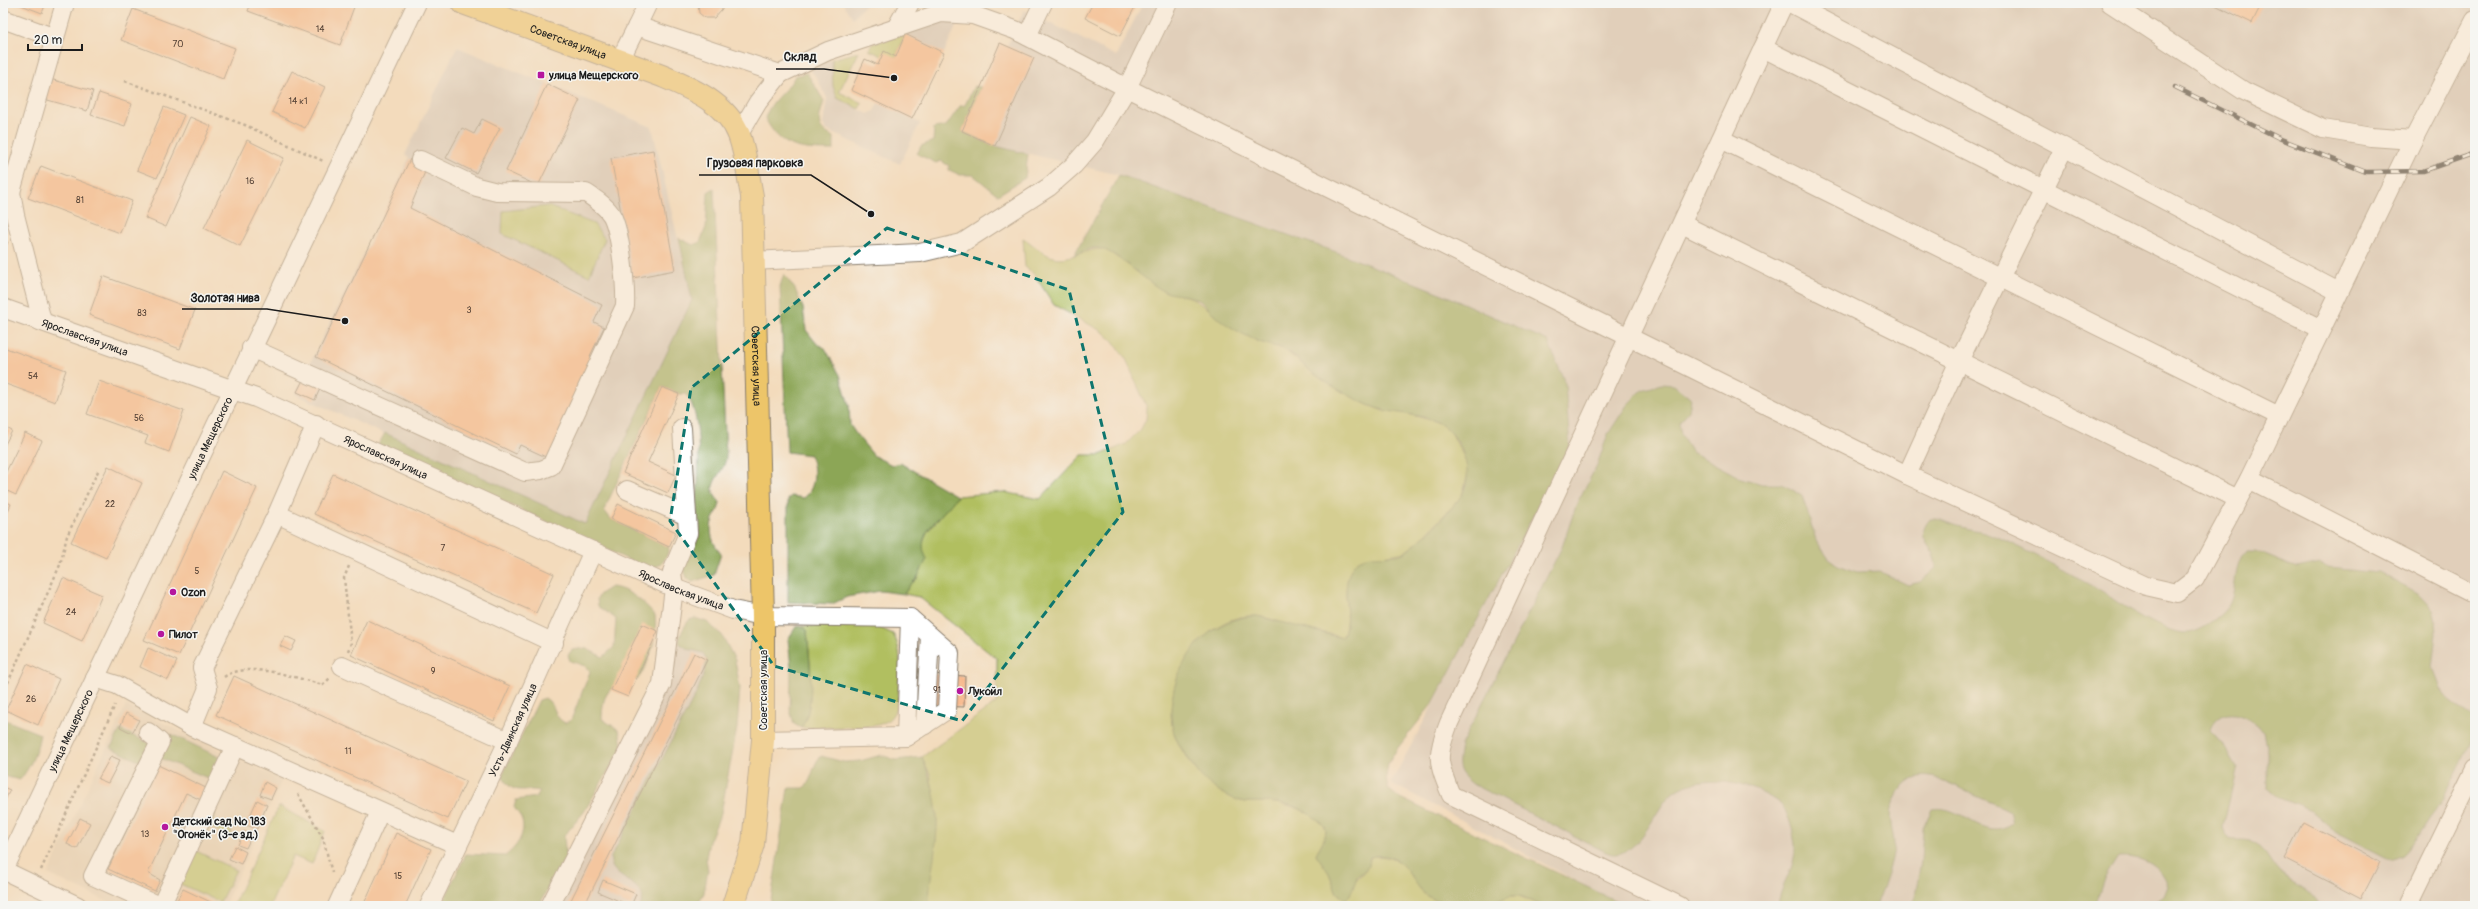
<svg xmlns="http://www.w3.org/2000/svg" width="2478" height="909" font-family="Pangolin,sans-serif">
<style>
.built{fill:#e0ccb1}
.industrial{fill:#ccc2b9}
.green{fill:#b1bf61;stroke:#666e3e}
.forest{fill:#8ca657;stroke:#54613a}
.building{fill:#f7ae7c}
.lines{fill:none;stroke-linecap:round;stroke-linejoin:round}
.minor-casing{stroke:#887c6c;stroke-width:20}
.major-casing{stroke:#887c6c;stroke-width:24}
.path{stroke:#887c6c;stroke-width:2.5;stroke-dasharray:3 3;stroke-linecap:butt}
.minor{stroke:#fff;stroke-width:18}
.major{stroke:#edc569;stroke-width:22}
.rail-casing{stroke:#1c1c1c;stroke-width:4.5}
.rail{stroke:#f6f6f2;stroke-width:3;stroke-dasharray:9;stroke-linecap:butt}
.marked{fill:none;stroke:#0f766e;stroke-width:3;stroke-dasharray:8 5;stroke-linejoin:round}
.poi-dot{fill:#b5179e;stroke:#f6f6f2;stroke-width:1.5}
.labels{text-anchor:middle;stroke-width:3;stroke-linejoin:round;paint-order:stroke}
.number-label{font-size:9px;fill:#534034}
.street-label{font-size:11px;fill:#1c1c1c;stroke:#f6f6f2}
.poi-label{font-size:11px;font-weight:bold;fill:#1c1c1c;stroke:#f6f6f2;text-anchor:start}
.leader{fill:none;stroke:#1c1c1c;stroke-width:1.5}
.callout-dot{fill:#1c1c1c;stroke:#f6f6f2;stroke-width:1.5}
.callout-label{font-size:12px;text-anchor:middle;font-weight:bold;fill:#1c1c1c;stroke:#f6f6f2;stroke-width:3;stroke-linejoin:round;paint-order:stroke}
</style>
<rect width="100%" height="100%" fill="#f6f6f2"/>
<filter id="ink" filterUnits="userSpaceOnUse"><feTurbulence type="fractalNoise" baseFrequency=".025" numOctaves="2"/><feDisplacementMap in="SourceGraphic" scale="8" xChannelSelector="R" yChannelSelector="G"/><feConvolveMatrix kernelMatrix="1 2 1 2 8 2 1 2 1" color-interpolation-filters="sRGB"/></filter>
<filter id="wash" filterUnits="userSpaceOnUse"><feTurbulence type="fractalNoise" baseFrequency=".012" numOctaves="4" result="noise"/><feDisplacementMap in="SourceGraphic" scale="16" xChannelSelector="R" yChannelSelector="G"/><feGaussianBlur stdDeviation="0.9" result="paint"/><feColorMatrix in="noise" values="0 0 0 0 0 0 0 0 0 0 0 0 0 0 0 0 0 1.4 0 .05"/><feComposite in="paint" operator="in"/></filter>
<g filter="url(#wash)">
<rect width="100%" height="100%" fill="#f3dbbc"/>
<path class="built" d="M 126,705 L 282,780 L 224,906 L 117,906 L 48,874 Z"/>
<path class="industrial" d="M 843,3 L 867,3 L 853,18 Z
M 1143,3 L 2475,3 L 2475,906 L 1624,906 L 1391,783 L 1570,447 L 1119,175 L 995,146 L 1034,58 L 1007,46 L 1024,10 L 1116,56 Z
M 960,18 L 944,53 L 905,34 L 908,28 Z
M 457,47 L 652,127 L 692,300 L 585,525 L 295,394 L 386,209 L 409,158 L 405,155 Z
M 832,59 L 833,86 L 837,98 L 868,114 L 874,111 L 878,103 L 920,123 L 900,164 L 826,130 L 823,124 L 827,98 L 816,77 L 810,70 Z
M 679,643 L 688,649 L 703,653 L 707,660 L 704,674 L 696,694 L 611,857 L 610,864 L 619,875 L 639,889 L 642,896 L 642,903 L 640,906 L 546,906 Z"/>
<path class="green" d="M 905,34 L 896,57 L 882,56 L 869,50 L 872,44 Z
M 859,52 L 839,92 L 862,103 L 859,109 L 837,98 L 833,86 L 832,59 Z
M 548,206 L 594,224 L 605,239 L 589,276 L 502,234 L 503,211 Z
M 1023,238 C 1032,243 1040,252 1050,256 C 1068,263 1087,247 1105,249 L 1167,292 L 1190,297 L 1259,342 L 1281,347 L 1319,377 L 1359,401 L 1383,411 L 1397,411 L 1434,421 L 1445,426 L 1452,434 L 1467,463 L 1468,474 L 1462,495 L 1455,504 L 1419,541 L 1405,552 L 1357,561 C 1336,587 1354,614 1342,638 C 1327,632 1311,631 1295,627 C 1280,623 1265,615 1249,616 C 1197,619 1157,692 1176,738 C 1187,764 1211,791 1238,800 C 1246,803 1252,802 1259,802 C 1282,802 1298,806 1316,818 C 1320,822 1326,826 1326,832 C 1325,840 1319,847 1316,854 L 1329,873 L 1337,893 L 1341,896 L 1369,866 L 1370,857 C 1384,854 1399,859 1409,870 C 1415,877 1416,887 1424,893 C 1436,904 1456,904 1471,906 L 929,906 L 929,882 L 936,840 L 935,803 L 930,774 L 922,757 L 997,702 L 997,659 L 919,597 L 904,594 L 910,585 L 918,578 L 923,551 L 922,542 L 927,532 L 957,496 L 1003,492 L 1040,499 L 1082,455 L 1100,455 L 1126,444 L 1141,429 L 1146,419 L 1147,408 L 1126,359 L 1113,341 L 1103,332 L 1054,305 L 1034,274 L 1025,267 Z
M 801,626 L 876,626 L 893,634 C 902,649 900,666 899,682 C 898,723 888,727 850,727 C 834,727 817,728 801,728 C 817,705 809,657 807,630 Z
M 279,806 L 325,831 L 312,864 L 293,856 L 270,906 L 233,906 Z
M 209,812 L 216,814 L 212,822 L 232,832 L 230,836 L 210,827 L 202,840 L 196,837 Z
M 194,850 L 236,870 L 220,902 L 178,883 Z
M 1506,896 L 1519,896 L 1543,906 L 1482,906 Z"/>
<path class="forest" d="M 807,73 L 824,101 C 819,119 814,128 834,137 L 834,150 C 802,150 781,150 765,118 C 773,96 786,93 795,76 Z
M 974,86 L 981,87 L 962,131 L 995,146 L 1028,154 L 1025,178 L 998,195 L 973,175 L 960,175 L 949,170 L 949,166 L 941,161 L 936,163 L 917,154 L 921,146 L 933,141 L 934,128 L 946,126 L 960,106 L 965,105 Z
M 1119,175 L 1339,253 L 1445,295 L 1548,341 L 1565,383 L 1570,447 L 1433,703 L 1397,749 L 1388,764 L 1386,777 L 1388,789 L 1398,797 L 1627,906 C 1600,906 1571,909 1544,906 C 1536,905 1528,897 1519,896 C 1507,894 1501,901 1490,904 C 1475,909 1451,906 1436,900 C 1408,890 1409,847 1370,857 L 1369,866 L 1357,877 L 1350,896 L 1345,899 L 1337,893 L 1329,873 L 1316,854 C 1319,847 1325,840 1326,832 C 1326,825 1320,822 1315,818 C 1296,804 1285,803 1261,802 C 1253,802 1246,803 1237,800 C 1224,795 1209,786 1200,775 C 1189,760 1175,743 1172,725 C 1165,674 1203,616 1257,616 L 1342,638 C 1354,616 1337,585 1355,563 C 1366,551 1389,559 1403,553 C 1415,548 1454,507 1461,496 C 1465,490 1468,479 1467,472 C 1467,457 1456,434 1443,425 C 1421,411 1392,416 1368,405 C 1349,396 1329,385 1313,373 C 1305,367 1299,359 1291,354 C 1280,345 1267,346 1255,340 C 1242,334 1229,327 1218,318 C 1212,313 1207,306 1200,301 C 1187,293 1177,296 1166,292 C 1145,283 1113,246 1094,248 C 1087,249 1080,253 1074,255 Z
M 714,188 L 726,456 C 726,474 701,484 720,502 C 719,510 716,513 713,519 C 708,532 713,544 721,554 L 714,575 L 692,582 L 687,578 L 683,566 C 688,555 699,543 700,530 C 700,522 696,516 697,509 C 697,483 705,412 685,394 L 679,394 L 662,387 L 604,510 L 611,519 L 669,547 C 667,560 661,567 648,569 L 468,485 L 378,445 L 385,433 L 585,524 L 692,300 L 679,238 L 693,245 L 700,242 L 706,227 L 708,192 Z
M 784,274 L 795,289 L 803,308 L 806,330 L 817,344 L 825,348 L 840,375 L 849,405 L 850,425 L 856,434 L 874,456 L 892,465 L 900,463 L 957,496 C 944,517 912,533 927,559 L 917,578 L 910,585 L 904,594 L 880,591 L 847,597 L 832,604 L 788,602 L 788,500 L 791,496 L 804,498 C 816,488 816,468 810,455 L 787,452 L 780,286 Z
M 1662,384 L 1674,385 L 1691,399 L 1689,411 L 1679,422 L 1681,434 L 1692,452 L 1741,478 L 1762,484 L 1782,484 L 1802,495 L 1816,540 L 1829,559 L 1838,565 L 1858,572 L 1879,571 L 1908,585 L 1920,582 L 1936,568 C 1937,546 1912,540 1930,519 C 1943,518 1949,524 1961,527 C 1970,530 1981,530 1990,534 C 2024,549 2058,567 2090,585 C 2113,598 2161,634 2187,633 C 2199,632 2215,620 2223,612 C 2240,595 2230,570 2246,551 L 2255,551 L 2297,568 L 2319,563 L 2328,568 L 2379,573 L 2418,594 L 2433,610 L 2436,621 L 2437,633 L 2433,668 L 2441,689 L 2448,698 L 2474,718 L 2475,730 L 2471,742 L 2442,800 L 2412,845 L 2403,855 L 2391,860 L 2335,831 L 2313,812 L 2277,797 L 2268,789 L 2268,753 L 2264,731 C 2245,715 2223,702 2210,731 L 2226,748 L 2237,767 L 2223,828 L 2228,838 C 2235,840 2243,838 2250,840 C 2262,844 2269,861 2277,870 C 2291,886 2308,884 2319,906 L 2150,906 L 2164,896 L 2168,886 C 2160,864 2141,856 2118,857 L 2104,879 L 2095,906 L 1911,906 L 1915,897 L 1921,861 L 1923,828 L 1932,809 C 1963,803 1981,844 2013,823 L 2010,811 C 1998,804 1986,801 1974,795 C 1941,778 1907,758 1891,809 C 1888,821 1894,833 1894,845 C 1894,860 1882,891 1876,906 L 1778,906 C 1779,887 1797,867 1795,845 C 1794,833 1788,810 1779,803 C 1753,784 1710,774 1680,788 C 1656,799 1647,850 1616,854 C 1612,855 1606,852 1602,850 L 1474,785 C 1455,771 1458,766 1461,745 L 1562,547 L 1577,503 L 1597,465 L 1608,434 L 1627,405 L 1642,390 Z
M 611,587 C 628,588 645,603 655,615 C 658,635 650,664 637,680 L 621,680 C 604,694 603,698 602,719 L 619,730 L 622,744 L 620,751 L 584,812 L 564,836 L 566,859 L 552,880 L 539,906 L 441,906 L 466,854 L 505,856 C 516,848 526,834 522,820 C 521,816 516,811 514,807 L 516,800 L 536,797 L 540,791 C 522,787 512,797 502,775 L 539,700 L 545,698 C 558,706 552,716 565,723 L 571,720 L 590,672 L 585,666 L 570,661 L 568,655 L 572,650 L 585,648 L 603,657 L 614,647 L 616,619 L 598,606 L 597,599 L 600,594 Z
M 695,618 L 707,622 L 722,635 L 735,660 L 740,688 L 737,728 L 721,813 L 709,842 L 706,858 L 708,870 L 704,893 L 697,906 L 640,906 C 654,883 606,880 611,857 L 696,694 L 704,674 L 707,660 L 703,653 L 688,649 L 679,643 C 679,635 684,627 689,620 Z
M 801,626 L 807,630 C 809,657 817,705 801,728 L 794,724 L 790,710 L 791,667 L 788,639 L 796,627 Z
M 3,719 L 40,734 C 37,752 31,766 20,780 L 3,776 Z
M 120,730 L 154,745 L 145,764 L 111,748 Z
M 171,734 L 221,758 L 210,779 L 160,758 Z
M 881,755 L 896,760 L 922,757 C 930,777 936,795 937,817 C 938,847 929,876 929,906 L 770,906 L 788,788 L 804,788 C 814,778 812,764 821,756 L 844,762 L 860,761 Z"/>
<g id="blocks">
<path class="building" d="M 16,3 L 46,3 L 42,13 Z
M 251,3 L 343,3 L 354,7 L 340,45 L 248,11 Z
M 698,3 L 722,3 L 722,9 L 714,18 L 705,18 L 699,13 Z
M 1093,3 L 1137,3 L 1120,36 L 1085,18 Z
M 2211,3 L 2262,3 L 2252,23 Z
M 133,9 L 235,48 L 223,79 L 121,40 Z
M 905,34 L 944,53 L 912,119 L 851,90 L 865,59 L 878,65 L 884,51 L 896,57 Z
M 1000,43 L 1034,58 L 995,146 L 962,131 Z
M 292,71 L 325,87 L 305,128 L 272,112 Z
M 50,79 L 93,91 L 87,111 L 44,99 Z
M 547,84 L 580,100 L 538,186 L 506,171 Z
M 99,93 L 132,104 L 125,126 L 91,115 Z
M 164,107 L 184,115 L 157,178 L 137,170 Z
M 190,117 L 211,126 L 166,227 L 145,218 Z
M 482,119 L 500,128 L 476,173 L 446,158 L 462,128 L 474,134 Z
M 247,140 L 284,158 L 240,246 L 204,228 Z
M 653,150 L 675,270 L 633,278 L 611,158 Z
M 410,159 L 427,167 L 410,208 L 602,305 L 594,322 L 604,327 L 590,356 L 598,359 L 550,459 L 520,445 L 516,454 L 316,357 Z
M 41,166 L 132,201 L 120,233 L 28,198 Z
M 3,240 L 8,242 L 3,253 Z
M 103,276 L 195,310 L 180,349 L 89,315 Z
M 3,347 L 66,370 L 55,402 L 3,383 Z
M 305,376 L 322,384 L 315,400 L 297,392 Z
M 99,381 L 184,411 L 169,452 L 145,443 L 148,436 L 87,414 Z
M 662,387 L 679,394 L 648,462 L 676,475 L 668,493 L 623,473 Z
M 3,426 L 12,431 L 3,448 Z
M 25,433 L 42,441 L 16,495 L 3,489 L 3,478 Z
M 108,466 L 142,483 L 106,558 L 71,542 Z
M 222,471 L 257,488 L 179,655 L 144,640 Z
M 333,474 L 554,574 L 536,613 L 314,514 Z
M 3,500 L 11,504 L 3,523 Z
M 618,504 L 676,532 L 669,547 L 611,519 Z
M 63,578 L 102,595 L 82,641 L 43,623 Z
M 367,620 L 510,686 L 494,721 L 351,655 Z
M 642,624 L 658,631 L 628,697 L 611,690 Z
M 285,636 L 296,641 L 291,651 L 280,646 Z
M 148,648 L 177,661 L 168,680 L 140,667 Z
M 694,653 L 707,660 L 584,906 L 568,906 Z
M 27,664 L 59,679 L 38,725 L 6,710 Z
M 910,673 L 965,676 L 964,707 L 908,705 Z
M 234,676 L 466,781 L 448,819 L 216,715 Z
M 126,713 L 139,720 L 132,733 L 120,727 Z
M 111,756 L 120,760 L 108,783 L 98,779 Z
M 158,765 L 206,788 L 201,800 L 186,793 L 148,873 L 160,880 L 155,891 L 108,869 Z
M 265,782 L 276,788 L 271,799 L 260,795 Z
M 3,787 L 10,790 L 3,804 Z
M 257,800 L 267,805 L 257,829 L 246,825 Z
M 80,818 L 90,823 L 77,849 L 67,844 Z
M 2303,822 L 2380,862 L 2361,899 L 2284,859 Z
M 244,831 L 252,835 L 246,848 L 238,845 Z
M 396,833 L 431,849 L 405,906 L 363,906 Z
M 235,846 L 246,852 L 241,864 L 229,859 Z
M 603,880 L 636,894 L 631,906 L 598,892 Z
M 183,889 L 219,906 L 174,906 Z"/>
</g>
</g>
<g filter="url(#ink)">
<use href="#blocks" fill-opacity="0" stroke="#887c6c" stroke-width="1"/>
<g class="lines">
<defs>
<g id="minor">
<path d="M 1790,3 L 2339,292"/>
<path d="M 2110,3 L 2244,91 L 2323,129 L 2371,137 L 2413,140"/>
<path d="M 3,19 L 55,38"/>
<path d="M 637,26 L 648,3"/>
<path d="M 896,28 L 910,3"/>
<path d="M 1027,36 L 1043,3"/>
<path d="M 1763,48 L 2321,329"/>
<path d="M 619,62 L 637,26 L 780,74 L 828,51 L 941,13 L 973,15 L 1015,30 L 1127,88 L 1907,475 L 2146,586 L 2177,593 L 2195,579 L 2249,479 L 2413,140 L 2475,20"/>
<path d="M 739,134 L 758,102 L 780,74"/>
<path d="M 1721,139 L 2279,416"/>
<path d="M 4,182 L 11,192 L 15,215 L 42,321"/>
<path d="M 11,192 L 65,3"/>
<path d="M 1682,224 L 2238,499"/>
<path d="M 753,261 L 920,253 L 962,243 L 1049,187 L 1074,165 L 1095,141 L 1127,88 L 1168,3"/>
<path id="s1" d="M 3,308 L 256,398 L 674,588 L 733,610 L 763,616 L 910,618 L 950,653 L 947,710 L 906,737 L 763,740"/>
<path d="M 251,348 L 525,472 L 541,470 L 551,466 L 625,306 C 626,285 621,237 613,218 C 608,207 595,199 586,193 L 497,192 L 477,187 L 420,160"/>
<path d="M 1907,475 L 1959,361 L 2064,148"/>
<path d="M 2249,479 L 2475,595"/>
<path d="M 627,490 L 687,516"/>
<path d="M 277,514 L 554,643"/>
<path d="M 342,666 L 508,741"/>
<path d="M 95,678 L 117,685 L 192,727 L 457,845"/>
<path d="M 925,725 L 930,636"/>
<path d="M 192,727 L 208,688 L 202,668 L 277,514 L 316,424"/>
<path d="M 148,732 L 160,742 L 93,876 L 159,906"/>
<path d="M 906,737 L 910,618"/>
<path d="M 3,870 L 78,906"/>
<path id="s2" d="M 3,872 L 417,3"/>
<path d="M 161,906 L 235,746"/>
<path d="M 337,906 L 380,812"/>
<path id="s3" d="M 429,906 L 508,741 L 593,551"/>
<path d="M 550,906 L 662,684 L 674,588 L 672,572 L 688,533 L 682,428"/>
<path d="M 1680,906 L 1451,795 C 1437,761 1436,757 1449,723 L 1784,3"/>
<path d="M 2408,906 L 2475,769"/>
</g>
<g id="major">
<path id="s4" d="M 463,3 L 662,76 C 690,88 727,103 739,135 C 746,154 748,176 752,196 L 763,616 L 763,740 L 753,844 L 733,906"/>
</g>
</defs>
<use href="#minor" class="minor-casing"/>
<use href="#major" class="major-casing"/>
<path class="path" d="M 125,81 L 245,125 L 323,161
M 348,651 L 351,643 L 344,578 L 349,566
M 224,677 C 249,660 296,678 323,685 L 330,678
M 3,694 L 60,565 L 67,536 L 99,469
M 298,794 L 323,838 L 332,873
M 41,870 L 115,705"/>
<use href="#minor" class="minor"/>
<use href="#major" class="major"/>
<defs>
<path id="rail" d="M 2175,87 L 2281,139 L 2366,172 L 2423,171 L 2475,153"/>
</defs>
<use href="#rail" class="rail-casing"/>
<use href="#rail" class="rail"/>
</g>
</g>
<path d="M0 0H2478V909H0ZM 887,228 L 1069,290 L 1123,512 L 962,721 L 774,666 L 670,521 L 691,388 Z" fill="#f3dbbc" fill-opacity=".55" fill-rule="evenodd"/>
<path class="marked" d="M 887,228 L 1069,290 L 1123,512 L 962,721 L 774,666 L 670,521 L 691,388 Z"/>
<g class="poi-dot">
<rect x="537" y="71" width="8" height="8" rx="2"/>
<circle cx="173" cy="592" r="4"/>
<circle cx="161" cy="634" r="4"/>
<circle cx="960" cy="691" r="4"/>
<circle cx="165" cy="827" r="4"/>
</g>
<g class="labels">
<g class="number-label">
<text x="320" y="32">14</text>
<text x="178" y="47">70</text>
<text x="298" y="104">14 к1</text>
<text x="250" y="184">16</text>
<text x="80" y="203">81</text>
<text x="469" y="313">3</text>
<text x="142" y="316">83</text>
<text x="33" y="379">54</text>
<text x="139" y="421">56</text>
<text x="110" y="507">22</text>
<text x="443" y="551">7</text>
<text x="197" y="574">5</text>
<text x="71" y="615">24</text>
<text x="433" y="674">9</text>
<text x="937" y="693">91</text>
<text x="31" y="702">26</text>
<text x="348" y="754">11</text>
<text x="145" y="837">13</text>
<text x="398" y="879">15</text>
</g>
<g class="street-label">
<text dy="4" stroke="none"><textPath href="#s4" startOffset="112">Советская улица</textPath></text>
<text dy="4" stroke="none"><textPath href="#s1" startOffset="87">Ярославская улица</textPath></text>
<text dy="4" stroke="none"><textPath href="#s4" startOffset="544">Советская улица</textPath></text>
<text dy="4" stroke="none"><textPath href="#s2" startOffset="481">улица Мещерского</textPath></text>
<text dy="4" stroke="none"><textPath href="#s1" startOffset="411">Ярославская улица</textPath></text>
<text dy="4" stroke="none"><textPath href="#s1" startOffset="735">Ярославская улица</textPath></text>
<text transform="translate(763 690) rotate(-90)" y="4">Советская улица</text>
<text dy="4" stroke="none"><textPath href="#s2" startOffset="157">улица Мещерского</textPath></text>
<text dy="4" stroke="none"><textPath href="#s3" startOffset="195">Усть-Двинская улица</textPath></text>
</g>
<g class="poi-label">
<text x="549" y="79">улица Мещерского</text>
<text x="181" y="596">Ozon</text>
<text x="169" y="638">Пилот</text>
<text x="968" y="695">Лукойл</text>
<text x="173" y="825">Детский сад № 183<tspan x="173" dy="13">"Огонёк" (3-е зд.)</tspan></text>
</g>
</g>
<path class="leader" d="M894 78L824 69H776M871 214L811 175H699M345 321L267 309H182"/>
<g class="callout-dot">
<circle cx="894" cy="78" r="4"/>
<circle cx="871" cy="214" r="4"/>
<circle cx="345" cy="321" r="4"/>
</g>
<g class="callout-label">
<text x="800" y="61">Склад</text>
<text x="755" y="167">Грузовая парковка</text>
<text x="225" y="302">Золотая нива</text>
</g>
<rect width="2478" height="909" fill="none" stroke="#f6f6f2" stroke-width="16"/>
<path d="M28 44v6h54v-6" fill="none" stroke="#1c1c1c" stroke-width="2"/>
<text x="34" y="44" font-size="12" fill="#1c1c1c" stroke="#f6f6f2" stroke-width="3" paint-order="stroke">20 m</text>
</svg>
